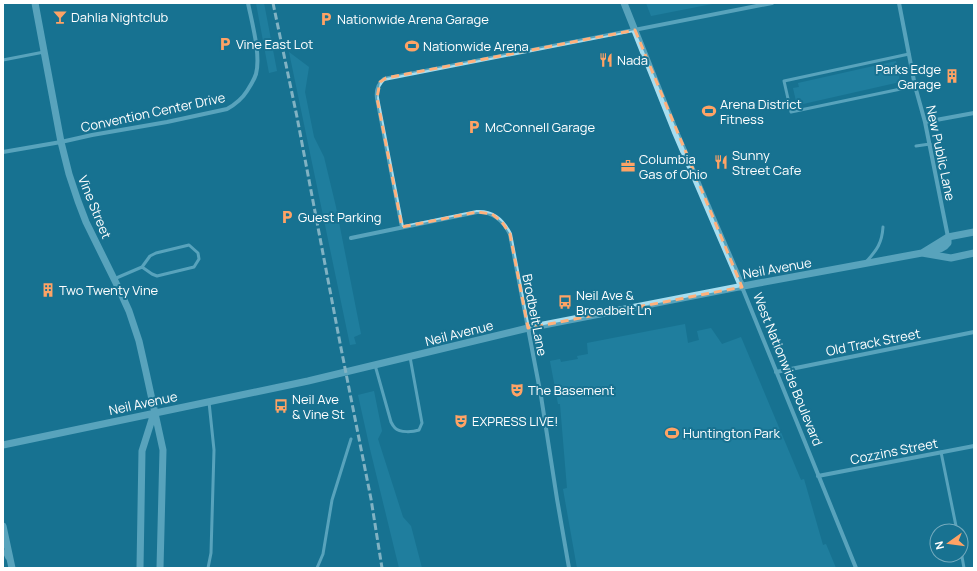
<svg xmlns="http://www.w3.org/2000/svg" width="977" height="571" font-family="Manrope,sans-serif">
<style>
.green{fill:#288dae}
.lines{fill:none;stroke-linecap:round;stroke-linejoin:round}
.service{stroke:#a7def0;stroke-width:3}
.minor{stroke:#a7def0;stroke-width:4}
.tertiary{stroke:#a7def0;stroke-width:7}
.rail{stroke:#fff;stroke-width:3;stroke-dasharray:7 3;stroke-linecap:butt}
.marked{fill:none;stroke:#ffb17c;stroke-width:3;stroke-dasharray:8 5;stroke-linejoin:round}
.labels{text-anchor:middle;stroke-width:4;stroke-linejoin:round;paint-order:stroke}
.poi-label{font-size:13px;fill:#fff;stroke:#187291;text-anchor:start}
.street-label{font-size:13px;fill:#fff;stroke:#187291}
</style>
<rect width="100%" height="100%" fill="#187291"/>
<path class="green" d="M 256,3 L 264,3 L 277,71 L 269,73 Z
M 646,3 L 717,3 L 651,16 Z
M 289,52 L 309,67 L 305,92 L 314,137 L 324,157 L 336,207 L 361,334 L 354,337 L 356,344 L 350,345 Z
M 896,61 L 900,82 L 803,104 L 801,99 L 796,101 L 793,88 L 799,87 L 798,83 Z
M 685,324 L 688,343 L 699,340 L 697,331 L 711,328 L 722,344 L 741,337 L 801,480 L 804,479 L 823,545 L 826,544 L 836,568 L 577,568 L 563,489 L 567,488 L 560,404 L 558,404 L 550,361 L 560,359 L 561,362 L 578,359 L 577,356 L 588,354 L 587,343 Z
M 374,391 L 382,431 L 378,439 L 403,517 L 411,526 L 422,568 L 399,568 L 370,449 L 358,395 Z"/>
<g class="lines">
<path class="service" d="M 909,54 L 784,81 L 791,112 L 915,86
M 3,60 L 44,52
M 916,146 L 930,144
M 866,262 C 877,250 882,243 883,227
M 114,279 L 142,267 L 152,274 L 157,276 L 194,267 L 199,259 L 198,253 L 189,245 L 156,253 L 150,256 L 142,267
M 375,365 L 391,422 C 392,424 393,426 395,428 C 400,433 413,432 419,430 L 422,423 L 410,357
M 941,452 L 957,531
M 3,550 L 7,558
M 961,551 L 964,568
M 208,568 L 211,553 L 214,450 L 209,402
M 317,568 L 323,554 L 332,500 L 351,439"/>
<path class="minor" d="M 899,3 L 915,86 L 925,122 L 948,237
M 925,122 L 974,113
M 3,152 L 61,142 L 92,135 L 167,122 L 227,109 C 236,104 242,99 247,91 C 251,85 254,80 256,74 C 261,55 252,23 248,3
M 402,227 L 377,98 C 376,90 378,84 384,79 L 772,3
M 351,238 L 477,212 C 493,211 503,220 510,234 L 541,396 L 557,499 L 569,568
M 742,287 L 856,568
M 776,372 L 974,332
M 818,476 L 974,446"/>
<path class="tertiary" d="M 35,3 L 61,142 L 69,174 L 78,201 L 86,222 L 119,289 L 129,311 L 139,341 L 146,372 L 163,450 L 160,568
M 624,3 L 675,131 L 742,287
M 928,252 C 936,250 943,250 948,243 L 948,237
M 922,253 L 948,237 L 974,232
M 3,445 L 308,381 L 528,328 L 759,283 L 922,253 L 951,258 L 974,253
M 3,526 L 12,568
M 140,568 L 142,451 L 154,413"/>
<path class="rail" d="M 273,3 L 297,117 L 340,343 L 371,499 L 382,568"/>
</g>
<path d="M0 0H977V571H0ZM 635,30 L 742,287 L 528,328 L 510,234 L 502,222 L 492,214 L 477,212 L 402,227 L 377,98 L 380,82 L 386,78 Z" fill="#187291" fill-opacity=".55" fill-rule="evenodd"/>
<path class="marked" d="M 635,30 L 742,287 L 528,328 L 510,234 L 502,222 L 492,214 L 477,212 L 402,227 L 377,98 L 380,82 L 386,78 Z"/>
<defs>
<symbol id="bar-bare" viewBox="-9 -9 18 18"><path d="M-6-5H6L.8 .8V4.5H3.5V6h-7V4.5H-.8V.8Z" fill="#ffa365" stroke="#187291" stroke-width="2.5" paint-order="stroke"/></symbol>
<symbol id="parking-bare" viewBox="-9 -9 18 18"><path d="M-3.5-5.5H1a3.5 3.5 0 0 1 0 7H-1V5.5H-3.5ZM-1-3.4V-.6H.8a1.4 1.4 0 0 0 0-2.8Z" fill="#ffa365" stroke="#187291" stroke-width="2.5" paint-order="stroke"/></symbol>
<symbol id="stadium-bare" viewBox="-9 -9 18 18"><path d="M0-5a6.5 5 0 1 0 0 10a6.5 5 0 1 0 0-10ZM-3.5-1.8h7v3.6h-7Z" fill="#ffa365" stroke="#187291" stroke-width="2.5" paint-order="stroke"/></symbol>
<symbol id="restaurant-bare" viewBox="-9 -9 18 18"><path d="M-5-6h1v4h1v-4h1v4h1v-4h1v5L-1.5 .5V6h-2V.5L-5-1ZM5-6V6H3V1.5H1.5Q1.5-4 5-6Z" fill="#ffa365" stroke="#187291" stroke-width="2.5" paint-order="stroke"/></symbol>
<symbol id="building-bare" viewBox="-9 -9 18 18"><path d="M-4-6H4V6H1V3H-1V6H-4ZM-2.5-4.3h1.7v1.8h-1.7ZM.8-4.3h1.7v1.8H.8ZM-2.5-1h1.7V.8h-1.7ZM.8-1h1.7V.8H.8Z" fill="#ffa365" stroke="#187291" stroke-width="2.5" paint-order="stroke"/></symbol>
<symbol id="office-bare" viewBox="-9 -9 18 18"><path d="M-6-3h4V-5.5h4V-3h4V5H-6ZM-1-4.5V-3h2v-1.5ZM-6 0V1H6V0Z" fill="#ffa365" stroke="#187291" stroke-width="2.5" paint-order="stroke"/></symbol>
<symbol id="bus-bare" viewBox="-9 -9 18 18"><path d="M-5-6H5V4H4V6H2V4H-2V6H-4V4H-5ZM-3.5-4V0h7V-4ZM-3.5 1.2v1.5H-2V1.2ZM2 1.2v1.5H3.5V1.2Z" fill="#ffa365" stroke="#187291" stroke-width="2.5" paint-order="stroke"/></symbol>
<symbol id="theatre-bare" viewBox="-9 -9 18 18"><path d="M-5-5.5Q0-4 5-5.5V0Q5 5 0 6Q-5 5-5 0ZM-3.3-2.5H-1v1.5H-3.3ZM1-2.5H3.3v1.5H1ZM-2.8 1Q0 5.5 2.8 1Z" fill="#ffa365" stroke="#187291" stroke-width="2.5" paint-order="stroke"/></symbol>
</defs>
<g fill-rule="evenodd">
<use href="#bar-bare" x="50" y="7" width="20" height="20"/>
<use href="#parking-bare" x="316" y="9" width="20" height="20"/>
<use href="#parking-bare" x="215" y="34" width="20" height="20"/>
<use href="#stadium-bare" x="402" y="36" width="20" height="20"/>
<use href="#restaurant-bare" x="596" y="50" width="20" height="20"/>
<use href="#building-bare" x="942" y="66" width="20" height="20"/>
<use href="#stadium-bare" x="699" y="101" width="20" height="20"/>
<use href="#parking-bare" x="464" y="117" width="20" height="20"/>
<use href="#restaurant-bare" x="711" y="152" width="20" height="20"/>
<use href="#office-bare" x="618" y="156" width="20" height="20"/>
<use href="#parking-bare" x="277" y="207" width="20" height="20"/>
<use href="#building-bare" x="38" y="280" width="20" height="20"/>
<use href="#bus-bare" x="555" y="292" width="20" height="20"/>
<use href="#theatre-bare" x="507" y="380" width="20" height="20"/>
<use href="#bus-bare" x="271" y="396" width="20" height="20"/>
<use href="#theatre-bare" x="451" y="411" width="20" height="20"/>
<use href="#stadium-bare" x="662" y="423" width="20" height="20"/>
</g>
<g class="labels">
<g class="poi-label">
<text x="71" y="22">Dahlia Nightclub</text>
<text x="337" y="24">Nationwide Arena Garage</text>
<text x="236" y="49">Vine East Lot</text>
<text x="423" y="51">Nationwide Arena</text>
<text x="617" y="65">Nada</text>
<text x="941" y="74" text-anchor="end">Parks Edge<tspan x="941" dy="15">Garage</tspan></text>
<text x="720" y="109">Arena District<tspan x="720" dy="15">Fitness</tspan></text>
<text x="485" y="132">McConnell Garage</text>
<text x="732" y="160">Sunny<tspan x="732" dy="15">Street Cafe</tspan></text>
<text x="639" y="164">Columbia<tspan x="639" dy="15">Gas of Ohio</tspan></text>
<text x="298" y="222">Guest Parking</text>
<text x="59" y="295">Two Twenty Vine</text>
<text x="576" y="300">Neil Ave &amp;<tspan x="576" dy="15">Broadbelt Ln</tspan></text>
<text x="528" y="395">The Basement</text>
<text x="292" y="404">Neil Ave<tspan x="292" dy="15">&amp; Vine St</tspan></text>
<text x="472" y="426">EXPRESS LIVE!</text>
<text x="683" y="438">Huntington Park</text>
</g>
<g class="street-label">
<text transform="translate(153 112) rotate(-12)" y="5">Convention Center Drive</text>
<text transform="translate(941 153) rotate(78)" y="5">New Public Lane</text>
<text transform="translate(95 207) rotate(68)" y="5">Vine Street</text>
<text transform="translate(777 268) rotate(-10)" y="5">Neil Avenue</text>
<text transform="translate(535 315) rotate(79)" y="5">Brodbelt Lane</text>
<text transform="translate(459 333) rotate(-14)" y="5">Neil Avenue</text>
<text transform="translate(873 342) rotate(-11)" y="5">Old Track Street</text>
<text transform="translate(788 369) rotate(68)" y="5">West Nationwide Boulevard</text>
<text transform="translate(143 403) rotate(-12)" y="5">Neil Avenue</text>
<text transform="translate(894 451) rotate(-11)" y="5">Cozzins Street</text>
</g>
</g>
<rect width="977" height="571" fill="none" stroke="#ffffff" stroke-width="8"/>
<g transform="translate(949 543) rotate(256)"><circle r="19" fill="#187291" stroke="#74aabd"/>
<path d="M0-3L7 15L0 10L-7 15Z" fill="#ffa365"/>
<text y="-6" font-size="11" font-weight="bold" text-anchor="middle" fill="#ffffff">N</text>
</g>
</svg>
